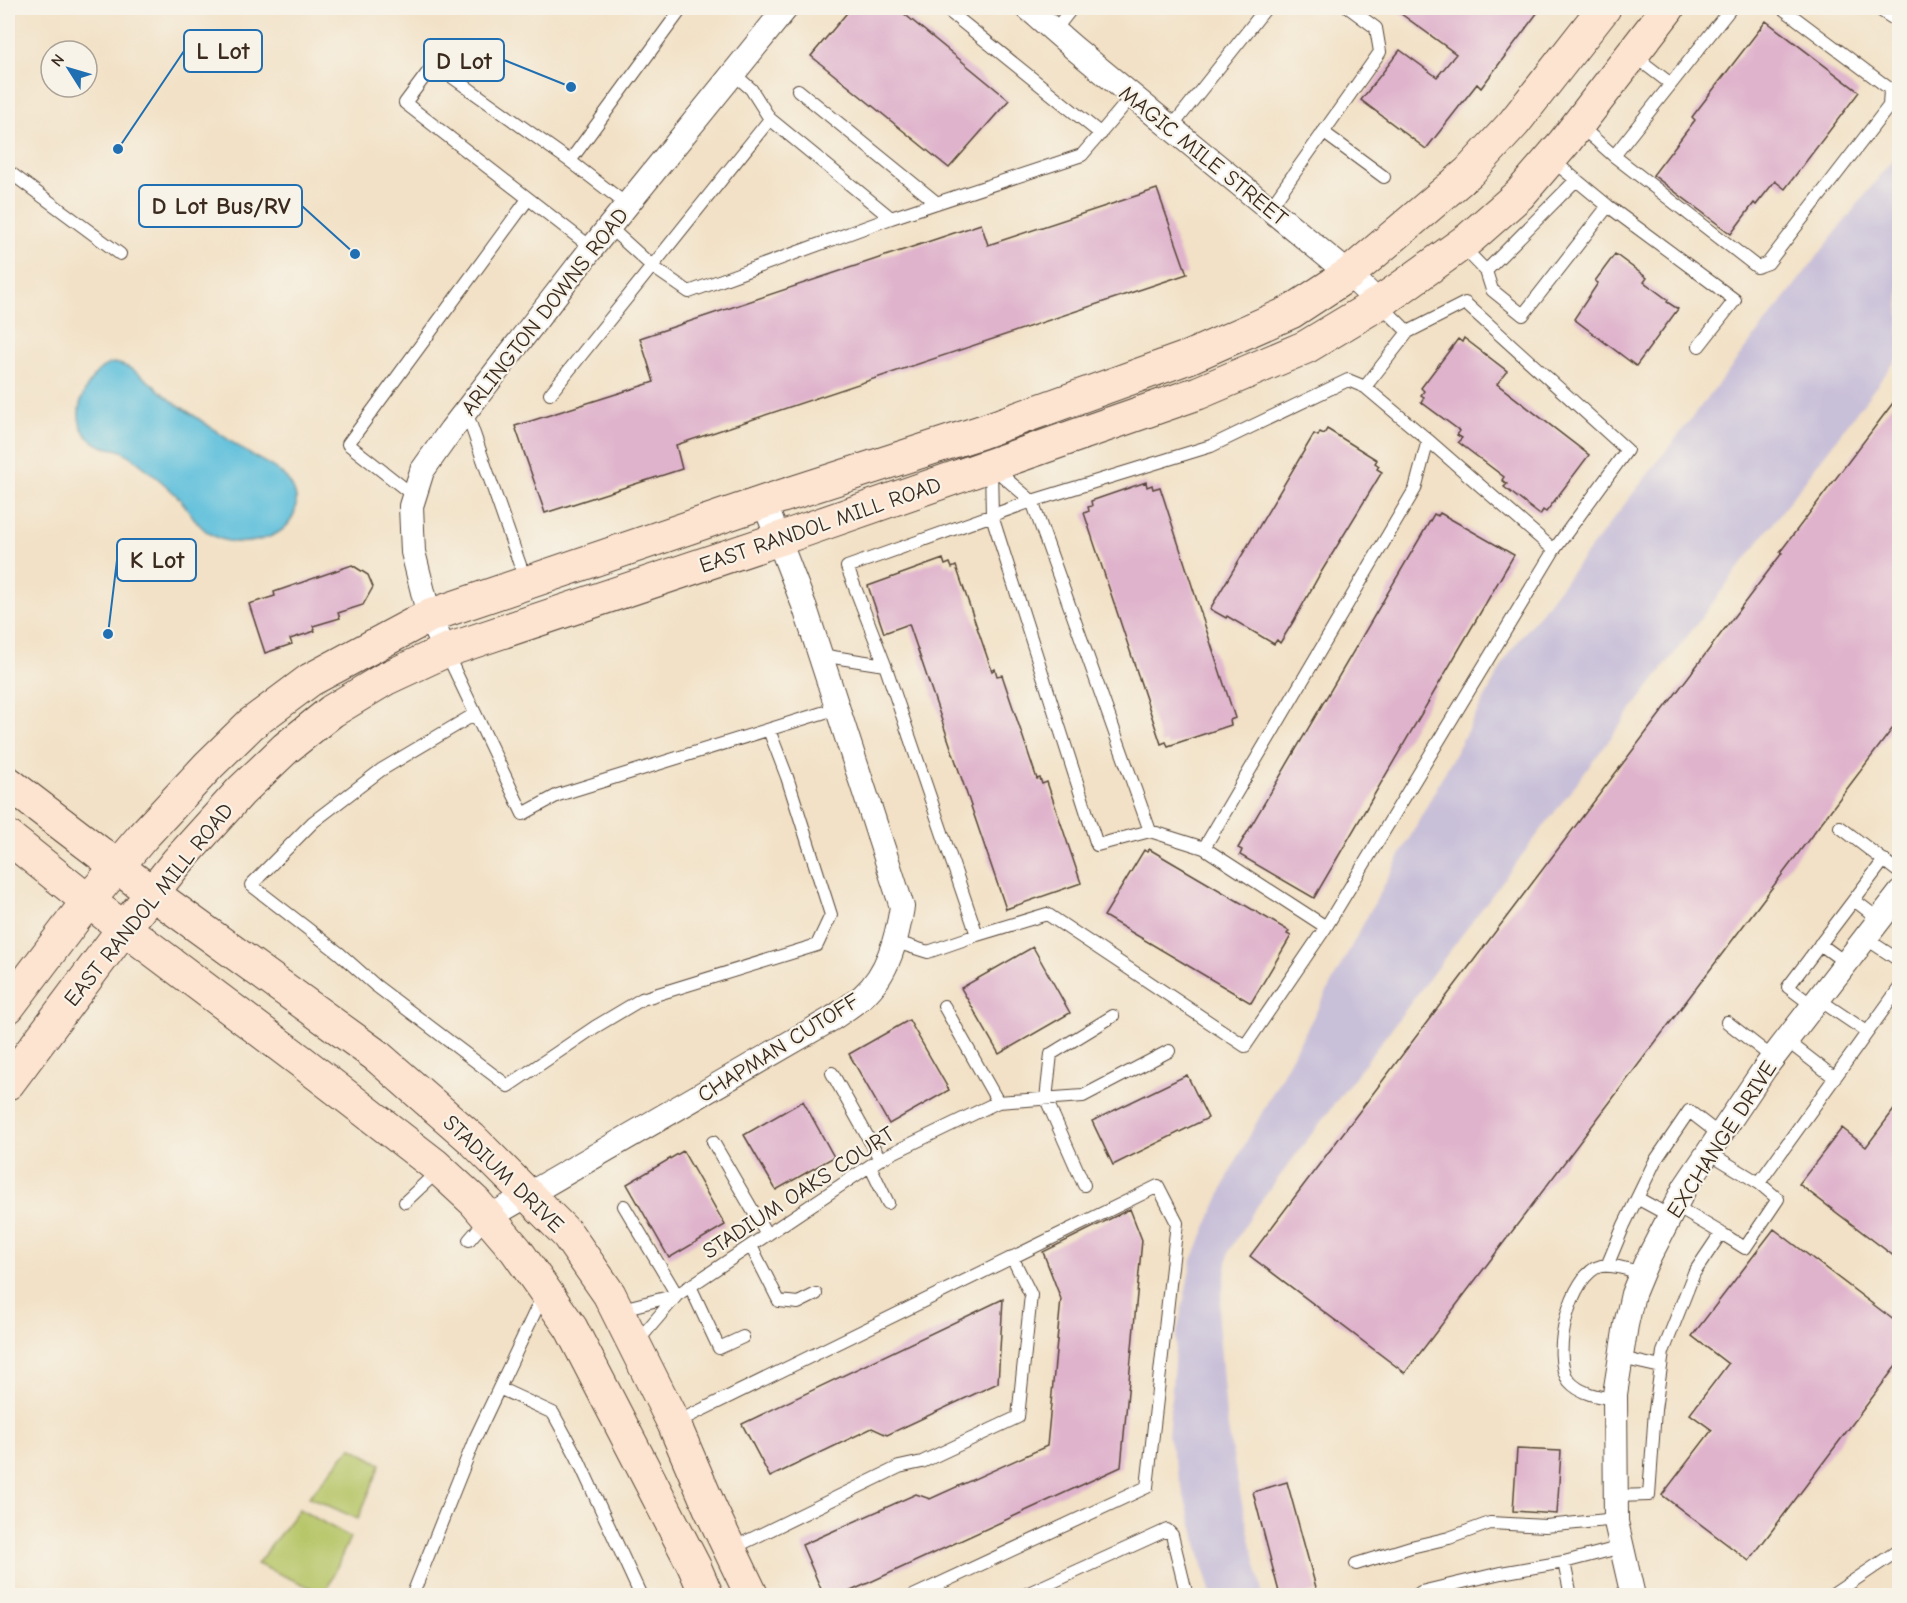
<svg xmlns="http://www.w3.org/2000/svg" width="1907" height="1603" font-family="'Comic Neue',sans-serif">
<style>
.industrial{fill:#c8bfd8}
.green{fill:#b7c669;stroke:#797844;stroke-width:1.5}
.water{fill:#5dbfdb;stroke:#4c747c;stroke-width:1.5}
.building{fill:#dfb3cc}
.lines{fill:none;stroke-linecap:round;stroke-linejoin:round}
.service-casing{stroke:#564537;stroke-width:14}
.minor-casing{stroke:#564537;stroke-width:26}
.secondary-casing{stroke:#564537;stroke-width:35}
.service{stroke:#fff;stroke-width:12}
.minor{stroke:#fff;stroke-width:24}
.secondary{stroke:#fde4d1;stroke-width:33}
.labels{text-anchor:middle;stroke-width:4.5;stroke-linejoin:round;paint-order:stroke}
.street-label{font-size:22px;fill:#3b2a1e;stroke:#f7f3e8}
.leader{fill:none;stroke:#1f6fb2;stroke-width:2}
.callout-dot{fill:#1f6fb2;stroke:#f7f3e8;stroke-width:2}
.callout{fill:#f7f3e8;stroke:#1f6fb2;stroke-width:2}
.callout-label{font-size:24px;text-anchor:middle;font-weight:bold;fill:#3b2a1e}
</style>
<rect width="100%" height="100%" fill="#f7f3e8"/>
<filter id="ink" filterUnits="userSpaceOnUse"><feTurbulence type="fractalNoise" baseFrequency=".0167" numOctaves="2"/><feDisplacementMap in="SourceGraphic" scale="12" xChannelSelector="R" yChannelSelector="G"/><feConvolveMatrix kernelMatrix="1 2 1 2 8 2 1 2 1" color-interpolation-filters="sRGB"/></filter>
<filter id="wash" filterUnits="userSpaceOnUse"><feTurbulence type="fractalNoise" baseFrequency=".008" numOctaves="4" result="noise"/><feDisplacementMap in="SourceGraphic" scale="24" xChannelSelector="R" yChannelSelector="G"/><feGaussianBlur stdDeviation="1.35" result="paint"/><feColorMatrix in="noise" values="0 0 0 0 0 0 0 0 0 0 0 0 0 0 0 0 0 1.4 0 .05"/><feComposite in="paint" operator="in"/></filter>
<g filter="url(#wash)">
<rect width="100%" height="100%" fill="#f2e1c6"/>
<path class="industrial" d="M 1899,151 L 1899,356 L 1255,1209 L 1229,1251 L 1218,1320 L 1226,1416 L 1238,1485 L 1263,1595 L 1211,1595 L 1168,1437 L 1176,1338 L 1192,1260 L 1231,1170 L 1509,653 Z"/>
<path class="green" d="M 351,1447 L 381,1464 L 358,1519 L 309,1497 Z
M 299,1509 L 350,1537 L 325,1594 L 257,1564 Z"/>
<path class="water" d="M 114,363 C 140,367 157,392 178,405 C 201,420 223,436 245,451 C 260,461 280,468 290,483 C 304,505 293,528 269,537 C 250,544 230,545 212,535 C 193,524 189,506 173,492 C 158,478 141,464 124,452 C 117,448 109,449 102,446 C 76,435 74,411 86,389 C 93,376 99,366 114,363 Z"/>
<g id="blocks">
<path class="building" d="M 851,8 L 897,8 L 1009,100 L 949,168 L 811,56 Z
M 1393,8 L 1541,8 L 1481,88 L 1477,84 L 1426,149 L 1361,100 L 1400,50 L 1437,77 L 1456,54 Z
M 1766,21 L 1859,92 L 1785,189 L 1775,181 L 1756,205 L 1754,203 L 1731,234 L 1653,175 L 1695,120 L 1692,117 Z
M 1157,189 L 1187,274 L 676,445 L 682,469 L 545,513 L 515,426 L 654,382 L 640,338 L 981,224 L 988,245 Z
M 1615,254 L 1647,278 L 1644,282 L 1668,300 L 1667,302 L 1678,309 L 1636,366 L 1574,319 L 1598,283 L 1595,281 Z
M 1464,338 L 1507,371 L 1497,384 L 1589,455 L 1546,512 L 1543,510 L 1540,515 L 1504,487 L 1507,484 L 1502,480 L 1504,477 L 1458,442 L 1462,438 L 1457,435 L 1460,431 L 1421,402 L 1424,397 L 1421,395 L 1424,391 L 1421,388 L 1458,339 L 1462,342 Z
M 1899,395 L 1899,720 L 1405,1373 L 1250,1256 L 1782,553 L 1780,552 Z
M 1327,429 L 1377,460 L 1375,463 L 1379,466 L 1377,469 L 1382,472 L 1320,574 L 1293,622 L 1280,643 L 1277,640 L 1274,644 L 1227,616 L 1226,618 L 1210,609 L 1314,434 L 1318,436 L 1320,432 L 1324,434 Z
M 1146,482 L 1147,487 L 1152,485 L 1153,489 L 1160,487 L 1235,718 L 1230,720 L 1231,725 L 1168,746 L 1166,742 L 1161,744 L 1084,513 L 1089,511 L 1088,507 L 1092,506 L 1091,501 Z
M 1440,513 L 1514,555 L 1314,898 L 1240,855 L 1242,850 L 1238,848 L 1434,514 L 1438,516 Z
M 943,559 L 945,565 L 950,563 L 952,568 L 956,566 L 992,671 L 995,669 L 997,676 L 1002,675 L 1037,779 L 1040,778 L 1042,784 L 1047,782 L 1081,883 L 1006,909 L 909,624 L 884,633 L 868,586 Z
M 352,565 L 368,575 L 373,587 L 363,605 L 338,613 L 340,618 L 313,626 L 315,631 L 290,639 L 292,644 L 265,653 L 249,604 L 275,596 L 274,592 Z
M 1149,849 L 1289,931 L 1287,934 L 1291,936 L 1251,1003 L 1104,916 L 1144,850 L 1147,852 Z
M 1033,947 L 1070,1013 L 999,1054 L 961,988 Z
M 909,1020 L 949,1090 L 889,1124 L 849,1054 Z
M 1187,1075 L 1208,1118 L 1113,1165 L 1092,1121 Z
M 803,1101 L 834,1157 L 776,1190 L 744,1135 Z
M 1899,1103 L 1899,1260 L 1799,1184 L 1842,1128 L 1866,1147 Z
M 683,1151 L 725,1225 L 669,1258 L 627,1184 Z
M 1130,1209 L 1142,1240 L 1121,1467 L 840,1596 L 824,1596 L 802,1545 L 916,1494 L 930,1499 L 1047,1446 L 1061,1299 L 1043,1252 Z
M 1774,1229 L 1899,1324 L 1899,1362 L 1749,1561 L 1662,1495 L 1712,1430 L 1690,1414 L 1728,1364 L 1692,1336 Z
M 1003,1299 L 998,1383 L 887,1435 L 872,1428 L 770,1477 L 742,1424 Z
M 1517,1449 L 1561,1451 L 1557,1514 L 1513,1511 Z
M 1287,1482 L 1317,1591 L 1302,1596 L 1280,1596 L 1253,1492 Z"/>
</g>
</g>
<g filter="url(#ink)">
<use href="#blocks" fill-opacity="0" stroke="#564537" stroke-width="1.5"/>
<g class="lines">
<defs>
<path id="service" d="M 945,8 L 1101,134
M 1877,8 L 1900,23
M 1054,31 L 1072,8
M 1633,55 L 1671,84
M 733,73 L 751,89 L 770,119 L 891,218
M 798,90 L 937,203
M 1579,125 L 1614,156 L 1757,267 L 1768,263 L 1889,106 L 1890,89 L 1782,8
M 1171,128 L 1266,8
M 1323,132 L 1384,177
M 1614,156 L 1731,8
M 570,161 L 434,64 L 405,103 L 592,248
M 8,171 L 120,254
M 626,204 L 570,161 L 682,8
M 1608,206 L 1735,300 L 1699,346
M 1269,209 L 1380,52 L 1376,28 L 1349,8
M 609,227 L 653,267 L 689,292 L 891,218 L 1082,155 L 1132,96
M 1461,245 L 1486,271 L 1492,290 L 1523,315 L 1608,206 L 1552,160
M 1486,271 L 1576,180
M 550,394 L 770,119
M 466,411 L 526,582
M 1428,440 L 1554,550
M 991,466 L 1032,501 L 1150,831 L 1097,845 L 992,516 Z
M 414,496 L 348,444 L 528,199
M 446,652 L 523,814 L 558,795 L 838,708
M 820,655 L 885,665 L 977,935 L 1047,914 L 1245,1046 L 1326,927 L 1204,848
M 885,665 L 847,567 L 1032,501 L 1211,446 L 1348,380 L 1365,387
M 475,714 L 381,770 L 313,822 L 251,885 L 339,953 L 375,985 L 508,1086 L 595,1027 L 642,999 L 817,945 L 831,915 L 787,777 L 769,730
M 1840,827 L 1900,873
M 1150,831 L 1204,848 L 1415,489 L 1428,440 L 1365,387 L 1408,332 L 1379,303
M 1854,900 L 1880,920
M 1326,927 L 1554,550 L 1627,450 L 1465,303 L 1408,332
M 1865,938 L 1900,961
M 896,942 L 928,952 L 977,935
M 1820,944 L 1846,963
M 1818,999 L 1867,1032
M 944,1006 L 998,1102
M 1813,1006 L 1788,987 L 1884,860
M 1727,1022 L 1773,1058
M 1787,1041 L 1835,1078
M 832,1073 L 880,1159
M 713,1142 L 767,1235
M 1708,1152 L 1759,1183 L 1900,987
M 870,1166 L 888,1203
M 1084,1185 L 1046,1099 L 1051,1054 L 1113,1016
M 1637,1198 L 1670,1216
M 405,1202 L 439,1170
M 624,1206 L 677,1295 L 880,1159 L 998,1102 L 1083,1096 L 1169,1051
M 1675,1206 L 1721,1233
M 469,1240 L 487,1219
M 751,1246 L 779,1301 L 798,1303 L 816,1294
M 1607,1266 L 1624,1225 L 1655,1161 L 1689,1111 L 1720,1135
M 690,1286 L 719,1348 L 743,1337
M 618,1310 L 677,1295 L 637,1342
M 1621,1358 L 1661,1367
M 499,1388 L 553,1413 L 577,1457 L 641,1596
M 1615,1399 C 1599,1397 1580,1394 1569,1381 C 1550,1358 1570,1273 1601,1266 C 1614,1264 1629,1270 1642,1273
M 675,1423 L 1158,1186 L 1177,1223 L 1147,1487 L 913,1596
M 1616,1496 L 1649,1495 L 1655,1410 L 1663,1352 L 1694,1273 L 1721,1233 L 1745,1248 L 1778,1199 L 1759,1183
M 731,1549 L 899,1467 L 922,1462 L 1018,1417 L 1031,1295 L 1012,1257
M 1356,1564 L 1411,1547 L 1449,1538 L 1490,1523 L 1546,1526 L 1617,1519
M 412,1596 L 474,1441 L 543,1295
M 1022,1596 L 1167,1530 L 1172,1535 L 1187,1596
M 1416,1596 L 1421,1592 L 1501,1573 L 1564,1562
M 1571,1596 L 1564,1562 L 1622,1547
M 1831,1596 L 1896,1552"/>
<path id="minor" d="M 1028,8 L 1074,48 L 1349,274 L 1379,303
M 445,651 L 429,616 L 413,552 L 411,506 L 422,471 L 451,430 L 592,248 L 786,8
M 488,1218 L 833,1018 C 843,1011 854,1004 863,996 C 888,974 897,938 902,907 L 805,608 L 764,502
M 1633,1596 L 1616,1522 L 1615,1394 L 1626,1325 L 1633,1294 L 1645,1265 L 1685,1187 L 1765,1068 L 1900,893"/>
<path id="secondary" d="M 8,783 L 152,893 L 377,1056 L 472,1139 L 568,1235 L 609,1294 L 674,1424 L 710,1508 L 752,1596
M 8,837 L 88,901 L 302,1062 L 435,1165 L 475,1202 L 516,1250 L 571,1328 L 694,1566 L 707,1596
M 8,1007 L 88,901 L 143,836 L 209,765 L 251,724 L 310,680 L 429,616 L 764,502 L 981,432 L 1189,357 L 1291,312 L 1349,274 L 1469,172 L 1514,123 L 1604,8
M 8,1083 L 124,928 L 177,862 L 241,791 L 286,748 L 332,711 L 385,679 L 445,651 L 779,539 L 1198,393 L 1306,347 L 1379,303 L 1402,287 L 1470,238 L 1520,194 L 1563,144 L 1668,8"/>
</defs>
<use href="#service" class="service-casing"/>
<use href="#minor" class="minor-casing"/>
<use href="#secondary" class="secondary-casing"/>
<use href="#service" class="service"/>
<use href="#minor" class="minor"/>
<use href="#secondary" class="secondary"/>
</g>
</g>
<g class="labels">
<g class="street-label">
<text transform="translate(1204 155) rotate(39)" y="8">MAGIC MILE STREET</text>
<text transform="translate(544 311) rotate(-52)" y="8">ARLINGTON DOWNS ROAD</text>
<text transform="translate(820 524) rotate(-19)" y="8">EAST RANDOL MILL ROAD</text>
<text transform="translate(148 904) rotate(-51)" y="8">EAST RANDOL MILL ROAD</text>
<text transform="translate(778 1047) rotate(-32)" y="8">CHAPMAN CUTOFF</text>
<text transform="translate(1721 1139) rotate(-57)" y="8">EXCHANGE DRIVE</text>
<text transform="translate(504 1173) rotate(44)" y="8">STADIUM DRIVE</text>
<text transform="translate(798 1192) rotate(-33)" y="8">STADIUM OAKS COURT</text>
</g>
</g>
<path class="leader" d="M118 149L184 51M571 87L504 60M355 254L302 206M108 634L117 560"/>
<g class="callout-dot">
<circle cx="118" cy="149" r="6"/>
<circle cx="571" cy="87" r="6"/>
<circle cx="355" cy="254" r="6"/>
<circle cx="108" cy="634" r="6"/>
</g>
<g class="callout">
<rect x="184" y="30" width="78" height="42" rx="6"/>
<rect x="424" y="39" width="80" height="42" rx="6"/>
<rect x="139" y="185" width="163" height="42" rx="6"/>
<rect x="117" y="539" width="79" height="42" rx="6"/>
</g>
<g class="callout-label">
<text x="223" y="59">L Lot</text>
<text x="464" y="69">D Lot</text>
<text x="221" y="214">D Lot Bus/RV</text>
<text x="157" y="568">K Lot</text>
</g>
<rect width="1907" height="1603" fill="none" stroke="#f7f3e8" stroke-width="30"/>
<g transform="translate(69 69) rotate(307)"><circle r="28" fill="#f7f3e8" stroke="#aca397" stroke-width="1.5"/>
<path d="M0-4.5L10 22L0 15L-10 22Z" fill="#1f6fb2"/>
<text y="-9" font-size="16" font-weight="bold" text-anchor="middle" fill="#3b2a1e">N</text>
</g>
</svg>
